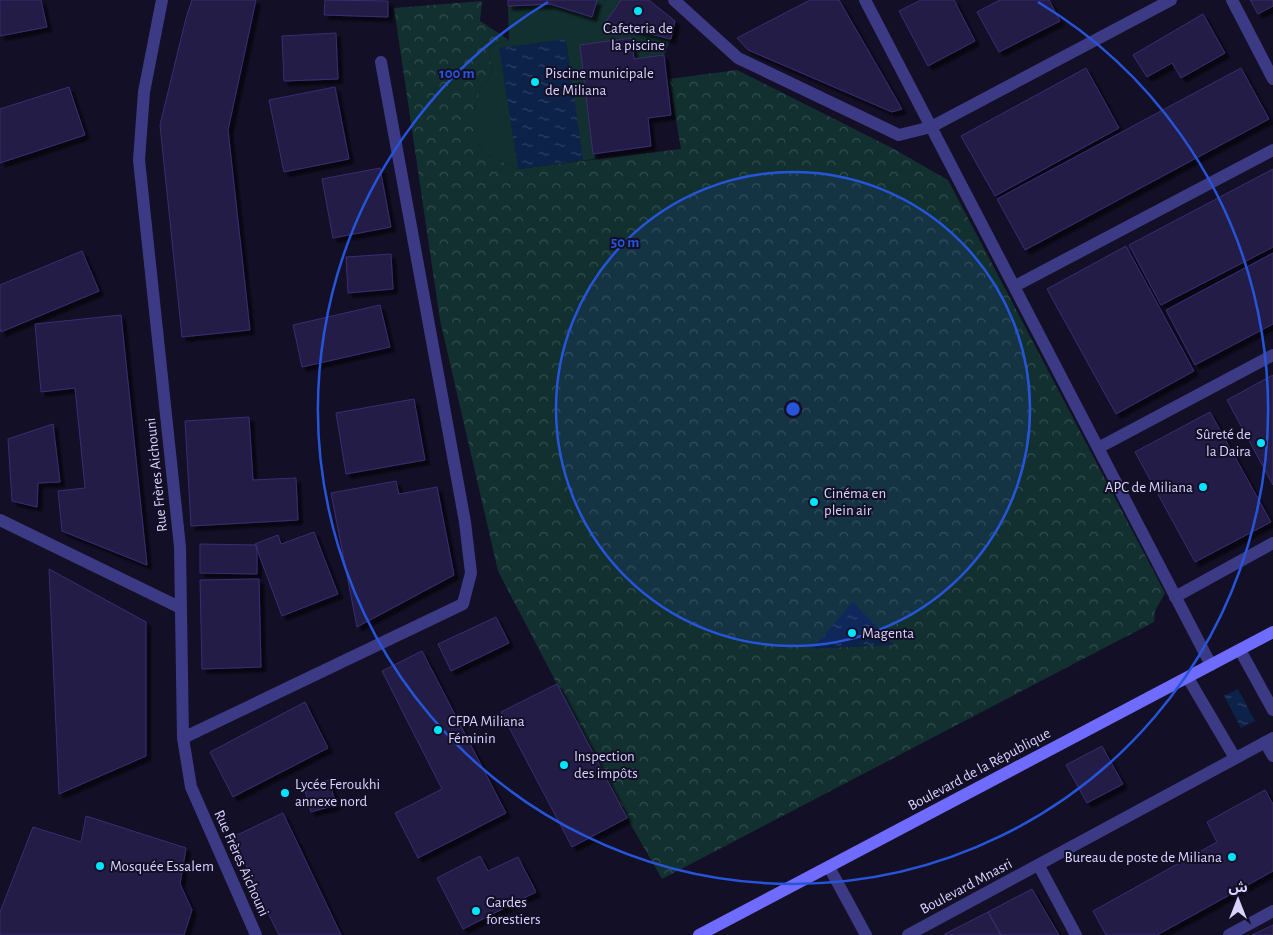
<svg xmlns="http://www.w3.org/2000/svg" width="1273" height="935" font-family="'Alegreya Sans','Noto Sans Arabic',sans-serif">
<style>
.grass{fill:#12302f}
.park{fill:url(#park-crowns)}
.water{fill:url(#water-ripples)}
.building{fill:#241b47;stroke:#3b2d73;filter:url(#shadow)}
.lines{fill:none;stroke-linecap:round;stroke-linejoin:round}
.service{stroke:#3d3a85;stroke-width:12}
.minor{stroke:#3d3a85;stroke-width:12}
.secondary{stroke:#6f6bff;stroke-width:12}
.ring{fill:none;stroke:#2655da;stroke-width:2.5}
.poi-dot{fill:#00e5ff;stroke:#130f26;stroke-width:2}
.labels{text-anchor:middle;stroke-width:4;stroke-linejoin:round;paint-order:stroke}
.poi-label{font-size:15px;fill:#d9d4ff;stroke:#130f26;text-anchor:start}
.street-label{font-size:15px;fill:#d9d4ff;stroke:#130f26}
.centre{fill:#2655da;stroke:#130f26;stroke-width:2.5}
.ring-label{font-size:15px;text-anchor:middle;font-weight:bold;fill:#2655da;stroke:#130f26;stroke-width:4;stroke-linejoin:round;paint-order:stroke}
</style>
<defs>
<pattern id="park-crowns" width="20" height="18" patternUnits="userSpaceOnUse" patternTransform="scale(1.25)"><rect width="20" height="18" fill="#12302f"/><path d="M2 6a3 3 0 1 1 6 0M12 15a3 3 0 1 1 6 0" fill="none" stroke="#344d4e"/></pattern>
<pattern id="water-ripples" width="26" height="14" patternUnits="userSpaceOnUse" patternTransform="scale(1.25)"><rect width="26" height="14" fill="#0c2248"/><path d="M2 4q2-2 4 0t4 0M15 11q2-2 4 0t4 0" fill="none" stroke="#2f4163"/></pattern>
<filter id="shadow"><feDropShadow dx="4.5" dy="4.5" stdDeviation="1" flood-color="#0009"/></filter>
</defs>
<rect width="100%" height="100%" fill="#130f26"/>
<path class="grass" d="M 597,0 L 649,0 L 675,21 L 671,39 L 664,55 L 634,59 L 631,38 L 580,45 L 595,159 L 518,169 L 485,154 L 473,136 L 473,115 L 480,90 L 492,75 L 489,46 L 509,40 L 508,6 Z"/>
<path class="park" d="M 482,1 L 480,21 L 509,40 L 489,46 L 492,75 L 480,90 L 473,115 L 473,136 L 485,154 L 518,169 L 681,149 L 669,79 L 737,70 L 892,148 L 948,180 L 1165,593 L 1155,611 L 1154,622 L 662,879 L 627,818 L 498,571 L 440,320 L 394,8 Z"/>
<path class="water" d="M 566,39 L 583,160 L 518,169 L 499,48 Z
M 853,602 L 894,645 L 812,649 Z
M 1238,689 L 1255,721 L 1241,728 L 1224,696 Z"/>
<path class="building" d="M 0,0 L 41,0 L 47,27 L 0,36 Z
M 192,0 L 256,0 L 228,130 L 250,330 L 182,337 L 160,125 L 186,18 Z
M 325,0 L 388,1 L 388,17 L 324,15 Z
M 508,0 L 597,0 L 592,17 L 550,4 L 508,6 Z
M 621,0 L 649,0 L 675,21 L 671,39 L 605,23 Z
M 810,0 L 839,0 L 902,109 L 892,112 L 748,50 L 737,38 Z
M 921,0 L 954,0 L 975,41 L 928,66 L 899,11 Z
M 1000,0 L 1049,0 L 1060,21 L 999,52 L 977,12 Z
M 1250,0 L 1273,0 L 1273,6 L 1258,14 Z
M 1203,14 L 1225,53 L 1181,78 L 1172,63 L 1147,77 L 1133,55 Z
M 336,33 L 338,79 L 284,81 L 282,36 Z
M 631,38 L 634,59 L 664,55 L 671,115 L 648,118 L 651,146 L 593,154 L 580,45 Z
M 1086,68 L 1119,128 L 995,196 L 961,136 Z
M 1241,68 L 1269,119 L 1025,250 L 997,199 Z
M 69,87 L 85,135 L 0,163 L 0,109 Z
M 335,87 L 349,159 L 284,172 L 269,100 Z
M 380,168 L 391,227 L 333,238 L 322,179 Z
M 1273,169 L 1273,247 L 1161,305 L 1129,245 Z
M 1126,246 L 1194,371 L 1116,414 L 1047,289 Z
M 82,251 L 99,291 L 1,332 L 0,328 L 0,285 Z
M 1273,253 L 1273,324 L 1195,365 L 1166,310 Z
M 391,254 L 393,289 L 348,293 L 346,257 Z
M 380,305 L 390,347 L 302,367 L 293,325 Z
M 121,315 L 147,565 L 62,531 L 58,491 L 85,488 L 75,388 L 41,392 L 35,324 Z
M 1273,375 L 1273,485 L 1227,400 Z
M 414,399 L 425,460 L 346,474 L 336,413 Z
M 1210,412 L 1271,522 L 1195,562 L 1135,452 Z
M 249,417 L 253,480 L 296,478 L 298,520 L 191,526 L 185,421 Z
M 53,424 L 60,482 L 38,483 L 37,507 L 12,501 L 8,439 Z
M 396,481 L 399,494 L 437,487 L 454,575 L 357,627 L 331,493 Z
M 314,532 L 338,594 L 282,616 L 255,544 L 278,535 L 281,544 Z
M 200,544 L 257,545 L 257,574 L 200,573 Z
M 49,569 L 146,622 L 146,756 L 59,794 Z
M 259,579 L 261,667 L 202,669 L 200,580 Z
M 496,617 L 509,643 L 451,671 L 438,644 Z
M 422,651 L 506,813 L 418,858 L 395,813 L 442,789 L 382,671 Z
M 557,684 L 627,818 L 572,847 L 501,712 Z
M 305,702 L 328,748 L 233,797 L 210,752 Z
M 1102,746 L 1123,784 L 1087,803 L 1066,765 Z
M 329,780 L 336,805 L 311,812 L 304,787 Z
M 1265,790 L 1273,804 L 1273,871 L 1157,935 L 1106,935 L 1093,911 L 1217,842 L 1207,822 Z
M 283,813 L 341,935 L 279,935 L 268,913 L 233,837 Z
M 86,816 L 186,848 L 180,884 L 192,910 L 184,935 L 0,935 L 0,912 L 33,827 L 81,842 Z
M 480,856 L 488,871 L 518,857 L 536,892 L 463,929 L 437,878 Z
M 1032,889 L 1059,935 L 1001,935 L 988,912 Z
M 988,912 L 1001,935 L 945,935 L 945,934 Z
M 1273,925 L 1273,935 L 1252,935 Z"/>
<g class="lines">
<path class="service" d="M 0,520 L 181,608"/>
<path class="minor" d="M 162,0 L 144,92 L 139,160 L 180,547 L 183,738 L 191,787 L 256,935
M 674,0 L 738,58 L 899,135 L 931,127 L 1171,0
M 865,0 L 1211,665
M 1232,0 L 1273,79
M 1015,286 L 1273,150
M 1098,448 L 1273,355
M 1175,597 L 1273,543
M 1240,650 L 1273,710
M 1188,678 L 1235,758
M 183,738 L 463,604 L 471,573 L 465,522 L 381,62
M 1265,742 L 1273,756
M 1039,866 L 1076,935
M 829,867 L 866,935
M 908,935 L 1273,738
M 1229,935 L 1273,911"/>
<path class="secondary" d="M 699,935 L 1273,632"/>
</g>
<circle cx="793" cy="409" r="237" fill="#2655da" fill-opacity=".12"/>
<g class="ring">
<circle cx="793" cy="409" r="237"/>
<path d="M1038 2A475 475 0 1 1 548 2"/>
</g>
<g class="poi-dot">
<circle cx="638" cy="11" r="5"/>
<circle cx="535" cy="82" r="5"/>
<circle cx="1261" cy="443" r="5"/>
<circle cx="1203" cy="487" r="5"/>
<circle cx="814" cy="502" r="5"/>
<circle cx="852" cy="633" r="5"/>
<circle cx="438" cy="730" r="5"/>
<circle cx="564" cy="765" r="5"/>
<circle cx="285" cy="793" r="5"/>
<circle cx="1232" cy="857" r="5"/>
<circle cx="100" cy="866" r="5"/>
<circle cx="476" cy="911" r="5"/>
</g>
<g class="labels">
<g class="poi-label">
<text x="638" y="33" text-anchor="middle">Cafeteria de<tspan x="638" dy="17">la piscine</tspan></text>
<text x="545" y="78">Piscine municipale<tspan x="545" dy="17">de Miliana</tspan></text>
<text x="1251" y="439" text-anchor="end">Sûreté de<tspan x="1251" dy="17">la Daira</tspan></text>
<text x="1193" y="492" text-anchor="end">APC de Miliana</text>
<text x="824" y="498">Cinéma en<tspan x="824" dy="17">plein air</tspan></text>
<text x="862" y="638">Magenta</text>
<text x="448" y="726">CFPA Miliana<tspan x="448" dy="17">Féminin</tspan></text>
<text x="574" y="761">Inspection<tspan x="574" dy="17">des impôts</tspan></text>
<text x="295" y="789">Lycée Feroukhi<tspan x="295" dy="17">annexe nord</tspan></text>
<text x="1222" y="862" text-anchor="end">Bureau de poste de Miliana</text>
<text x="110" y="871">Mosquée Essalem</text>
<text x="486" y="907">Gardes<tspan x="486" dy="17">forestiers</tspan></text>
</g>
<g class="street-label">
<text transform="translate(156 475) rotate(-96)" y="5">Rue Frères Aichouni</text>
<text transform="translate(979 769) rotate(-28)" y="5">Boulevard de la République</text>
<text transform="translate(242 863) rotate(66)" y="5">Rue Frères Aichouni</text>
<text transform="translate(966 886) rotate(-28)" y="5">Boulevard Mnasri</text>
</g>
</g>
<circle cx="793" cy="409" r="8" class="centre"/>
<g class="ring-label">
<text x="457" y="78">100 m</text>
<text x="625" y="247">50 m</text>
</g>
<g transform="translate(1238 900)" stroke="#130f26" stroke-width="4" paint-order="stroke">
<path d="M0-4L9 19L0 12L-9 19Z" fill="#d9d4ff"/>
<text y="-8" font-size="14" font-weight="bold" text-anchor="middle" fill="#d9d4ff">ش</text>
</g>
</svg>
